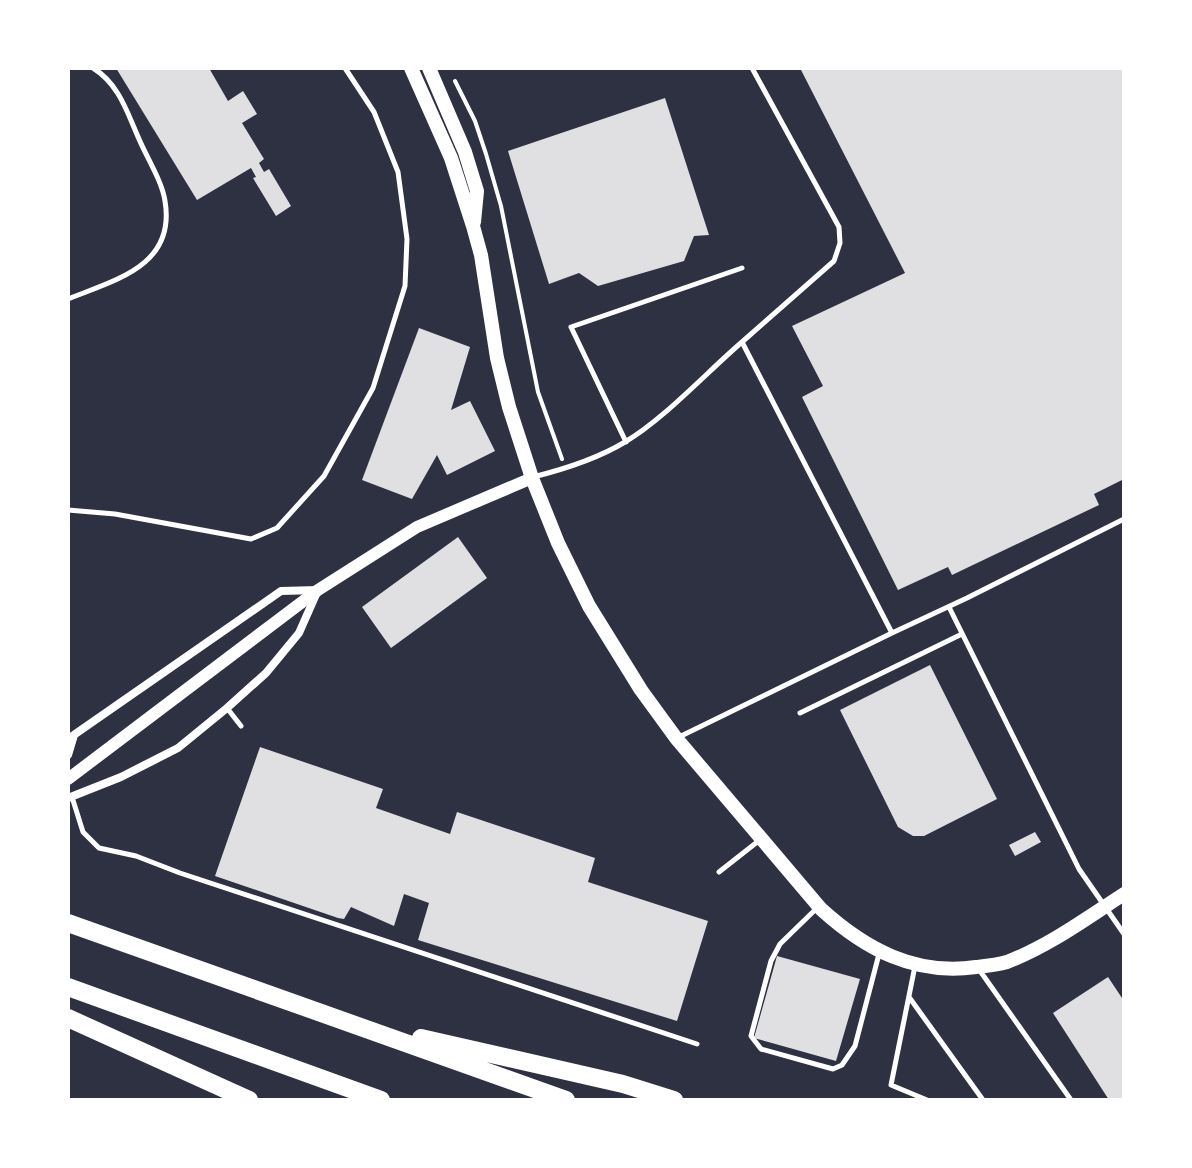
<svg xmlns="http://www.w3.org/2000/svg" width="1192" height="1168" font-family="Karla,sans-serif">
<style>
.building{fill:#e0e0e3}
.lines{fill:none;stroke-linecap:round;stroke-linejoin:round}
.path{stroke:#fff;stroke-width:4}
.service{stroke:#fff;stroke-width:5}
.minor{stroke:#fff;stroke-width:8}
.tertiary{stroke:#fff;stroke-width:12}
.secondary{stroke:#fff;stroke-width:14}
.motorway{stroke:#fff;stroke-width:18}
</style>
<rect width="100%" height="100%" fill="#2d3142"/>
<path class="building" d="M 116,68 L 209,68 L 228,101 L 243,91 L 257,114 L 242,123 L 264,159 L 259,163 L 264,172 L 269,169 L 291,206 L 276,216 L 253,178 L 256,177 L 251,168 L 197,200 Z
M 800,68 L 1124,68 L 1124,479 L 1094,494 L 1099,505 L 952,575 L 948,567 L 898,590 L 802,397 L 823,386 L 792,326 L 905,273 Z
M 665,98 L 709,235 L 694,236 L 684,261 L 598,286 L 579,273 L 549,284 L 508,151 Z
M 419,328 L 470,347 L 451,410 L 470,401 L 495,451 L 447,475 L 437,455 L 412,499 L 362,480 Z
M 458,537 L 487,578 L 391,648 L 362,607 Z
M 930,665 L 997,799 L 924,836 L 913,836 L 898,827 L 840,710 Z
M 260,747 L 383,789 L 376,808 L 450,834 L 457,812 L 595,858 L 588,882 L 708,921 L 677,1021 L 418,940 L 429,903 L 404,894 L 394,926 L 351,907 L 344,919 L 338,918 L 215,876 Z
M 1035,832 L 1041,842 L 1015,856 L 1009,845 Z
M 777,956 L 860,979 L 836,1061 L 754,1038 Z
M 1108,977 L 1124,1001 L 1124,1100 L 1109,1100 L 1053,1013 Z"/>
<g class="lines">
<path class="path" d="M 455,81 L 475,121 L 486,154 L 501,206 L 538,392 L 562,459"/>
<path class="service" d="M 68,299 C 115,280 176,266 165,201 C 162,181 147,158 139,139 C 127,112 119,84 93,68
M 742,342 L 834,261 L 840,243 L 839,227 L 752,68
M 626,442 L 571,327 L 742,268
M 533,477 C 565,469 597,459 625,442 C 663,420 707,372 742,342 L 892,633 L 677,738
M 68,510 L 115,514 L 251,539 L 277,528 L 324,476 L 373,388 L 405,286 L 407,239 L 398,172 L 374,112 L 345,68
M 949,607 L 1079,869 L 1124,934
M 892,633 L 967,598 L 1124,519
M 227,708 L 241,726
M 800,713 L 962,634
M 72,797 L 83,832 L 99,848 L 136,856 L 180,873 L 697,1044
M 719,872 L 761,839
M 818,907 L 780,944 L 771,961 L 751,1036 L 761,1049 L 833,1069 L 842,1065 L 855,1046 L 879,954
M 915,966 L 891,1085 L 927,1100
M 978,968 L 1071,1100
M 909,997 L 983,1100"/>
<path class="minor" d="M 68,739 L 281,591 L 318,590 L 299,633 L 266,673 L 227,708 L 178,748 L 121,777 L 68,798
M 68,755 L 74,735"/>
<path class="tertiary" d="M 68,779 L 318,590 L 417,527 L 532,478"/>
<path class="secondary" d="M 411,68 L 451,158 L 473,226 L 481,255 L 497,358 L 509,407 L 532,478 L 558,543 L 589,606 L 641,690 L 676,738 L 821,909 C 865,949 915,976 976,967 C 986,966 997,965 1007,962 C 1049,946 1087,918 1124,894
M 429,68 L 465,152 L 477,191 L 474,222"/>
<path class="motorway" d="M 68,923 L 566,1100
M 68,987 L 381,1100
M 68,1018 L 249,1100
M 421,1038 L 623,1084 L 674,1100"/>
</g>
<rect width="1192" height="1168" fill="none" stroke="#ffffff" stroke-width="140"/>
</svg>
